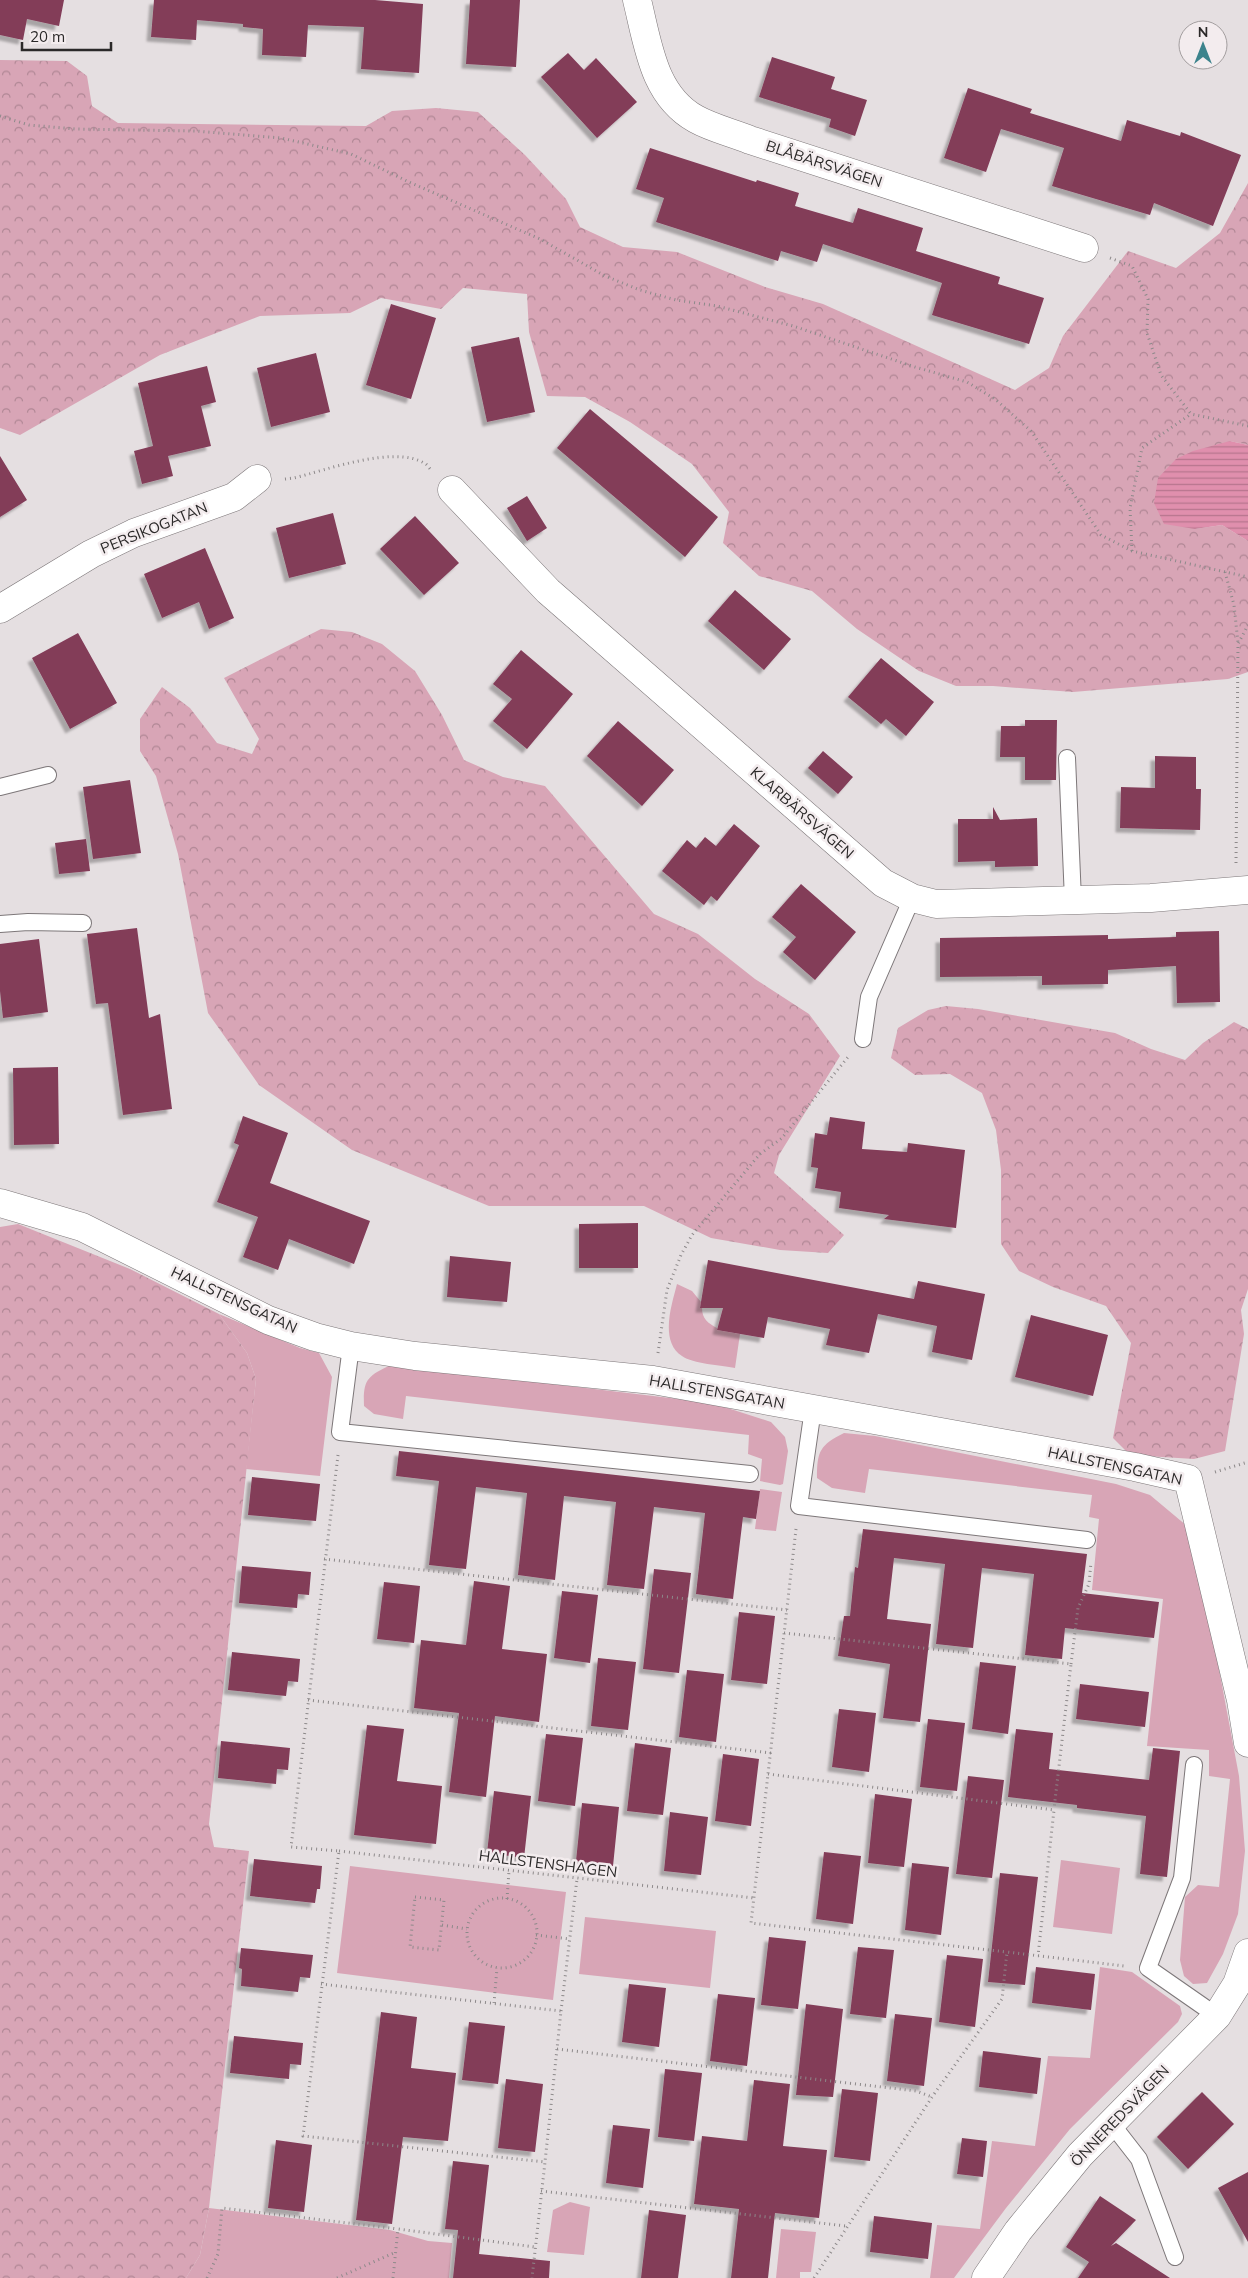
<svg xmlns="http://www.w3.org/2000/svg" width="1248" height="2278" font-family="Mulish,sans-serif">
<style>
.green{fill:#d8a5b6}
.forest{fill:url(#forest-crowns)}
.water{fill:url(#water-rules)}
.building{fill:#833c59;filter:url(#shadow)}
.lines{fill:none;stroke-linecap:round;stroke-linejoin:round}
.service-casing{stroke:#7d7779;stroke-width:18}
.minor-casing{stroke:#7d7779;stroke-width:29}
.path{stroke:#8d898a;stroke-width:3;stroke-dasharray:1 4;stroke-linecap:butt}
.service{stroke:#fff;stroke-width:16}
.minor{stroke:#fff;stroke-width:28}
.labels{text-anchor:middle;stroke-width:5;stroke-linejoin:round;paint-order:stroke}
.street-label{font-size:15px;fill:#2b2929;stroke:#f3ecee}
</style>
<defs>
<pattern id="forest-crowns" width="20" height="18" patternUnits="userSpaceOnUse" patternTransform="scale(1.25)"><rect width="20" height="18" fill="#d8a5b6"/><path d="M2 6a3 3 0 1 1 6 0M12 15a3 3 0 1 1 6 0" fill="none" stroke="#af8694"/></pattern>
<pattern id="water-rules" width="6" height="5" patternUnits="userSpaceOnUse" patternTransform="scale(1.25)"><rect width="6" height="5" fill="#e08fad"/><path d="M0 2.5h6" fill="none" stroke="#b6758d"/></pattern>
<filter id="shadow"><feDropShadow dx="-4.5" dy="4.5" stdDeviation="1" flood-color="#0004"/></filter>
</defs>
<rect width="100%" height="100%" fill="#e5dfe1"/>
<path class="green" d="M 677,1284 L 692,1291 L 701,1302 L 700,1308 L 702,1308 C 702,1319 708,1323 717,1328 L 717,1330 L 740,1334 L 735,1368 C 721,1365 693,1364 682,1356 C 659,1341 672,1304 677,1284 Z
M 219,1314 L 300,1348 L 319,1353 L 332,1377 L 320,1476 L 246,1469 L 256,1379 L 247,1353 Z
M 391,1365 L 712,1403 L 771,1422 L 785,1437 L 788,1451 L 783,1484 L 780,1485 L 760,1481 L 762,1459 L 748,1454 L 749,1435 L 406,1396 L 403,1419 L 374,1414 L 364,1406 C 363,1380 367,1376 391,1365 Z
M 844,1433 L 875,1436 L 1116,1484 L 1150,1495 L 1187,1526 L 1200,1568 L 1239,1776 L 1245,1851 L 1238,1914 L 1223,1954 L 1207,1983 L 1193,1984 L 1184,1976 L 1180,1960 L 1185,1897 L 1198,1885 L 1219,1887 L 1230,1779 L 1209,1776 L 1209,1750 L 1147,1746 L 1163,1599 L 1092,1590 L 1099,1519 L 1089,1517 L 1092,1495 L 869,1469 L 865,1493 L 832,1488 L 817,1478 C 817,1451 820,1445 844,1433 Z
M 760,1489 L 782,1492 L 776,1531 L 755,1529 Z
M 1061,1860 L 1120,1868 L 1112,1934 L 1053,1927 Z
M 350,1866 L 566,1892 L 553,2000 L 337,1973 Z
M 585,1917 L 716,1931 L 710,1988 L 579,1974 Z
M 1100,1967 L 1132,1972 L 1180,2006 L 1182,2014 L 1178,2022 L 1070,2129 L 1006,2208 L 954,2278 L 930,2278 L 937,2225 L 980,2229 L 992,2141 L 1035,2146 L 1048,2056 L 1090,2058 Z
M 570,2202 L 590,2207 L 584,2255 L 547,2252 L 553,2210 Z
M 209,2208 L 390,2230 L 428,2241 L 452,2243 L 449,2278 L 186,2278 L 200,2255 Z
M 781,2229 L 816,2232 L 811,2272 L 800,2272 L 800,2278 L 776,2278 Z"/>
<path class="forest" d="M 0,60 L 67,61 L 87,76 L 92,106 L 118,123 L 366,126 L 392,111 L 436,108 L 478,112 L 525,155 L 566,199 L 580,227 L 623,247 L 677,252 L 765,287 L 823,304 L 1015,390 L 1049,368 L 1063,336 L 1128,251 L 1176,268 L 1220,233 L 1248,183 L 1248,445 L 1230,441 L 1195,529 L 1222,525 L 1248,541 L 1248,672 L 1228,679 L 1073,692 L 993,686 L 956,686 L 919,671 L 857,629 L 812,591 L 759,576 L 723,543 L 729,512 L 692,464 L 630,422 L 585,397 L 547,396 L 529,332 L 527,294 L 463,288 L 441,309 L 381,298 L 350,313 L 260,316 L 160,355 L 20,435 L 0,428 Z
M 321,629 L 352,632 L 382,644 L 415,671 L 442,715 L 464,760 L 503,777 L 545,786 L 654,914 L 698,934 L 755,979 L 809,1014 L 840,1056 L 779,1155 L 774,1173 L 844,1235 L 828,1253 L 780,1250 L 711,1238 L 644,1206 L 489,1206 L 352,1150 L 259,1085 L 208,1013 L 178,854 L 156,776 L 140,751 L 140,719 L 162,687 L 190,708 L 217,743 L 252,754 L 259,739 L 224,678 Z
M 946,1006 L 978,1009 L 1115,1033 L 1151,1049 L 1185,1060 L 1203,1043 L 1234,1022 L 1248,1029 L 1248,1289 L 1241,1310 L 1244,1334 L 1225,1451 L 1194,1459 L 1130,1455 L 1113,1438 L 1131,1343 L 1106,1306 L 1053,1287 L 1019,1271 L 1001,1244 L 1001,1170 L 996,1130 L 982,1093 L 950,1074 L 915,1075 L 891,1058 L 898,1028 L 928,1010 Z
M 18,1224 L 130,1269 L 219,1314 L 247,1353 L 256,1379 L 209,1824 L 214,1847 L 249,1851 L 209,2208 L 200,2255 L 186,2278 L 0,2278 L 0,1227 Z"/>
<path class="water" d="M 1230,441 L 1248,445 L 1248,541 L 1222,525 L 1195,529 L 1164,524 L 1154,503 L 1158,478 L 1176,459 L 1193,451 Z"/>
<path class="building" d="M 0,0 L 64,0 L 59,26 L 27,19 L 23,40 L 0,35 Z
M 154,0 L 375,0 L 423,4 L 419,73 L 361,69 L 364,27 L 308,25 L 306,57 L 262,55 L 263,29 L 243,27 L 243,24 L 197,20 L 196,40 L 151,37 Z
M 470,0 L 520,0 L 516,67 L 466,64 Z
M 568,53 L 584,70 L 596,58 L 637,102 L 597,138 L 541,77 Z
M 772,57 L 835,77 L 831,89 L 867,100 L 855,136 L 829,127 L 831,119 L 759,97 Z
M 968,88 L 1032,109 L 1030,113 L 1121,141 L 1127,120 L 1180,136 L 1181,132 L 1241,155 L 1213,226 L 1154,203 L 1150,215 L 1052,186 L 1064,148 L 1001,129 L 986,172 L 944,158 Z
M 650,148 L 756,182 L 757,180 L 799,193 L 795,206 L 853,223 L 858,208 L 923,228 L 916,251 L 1000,277 L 998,284 L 1044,298 L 1029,344 L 932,315 L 942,283 L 823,244 L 817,262 L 781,251 L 778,261 L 656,222 L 664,198 L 636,189 Z
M 391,304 L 436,318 L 411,399 L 366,385 Z
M 519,337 L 535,412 L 487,422 L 471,347 Z
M 316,353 L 330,412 L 271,427 L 257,368 Z
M 207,366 L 216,402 L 201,406 L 211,446 L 168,456 L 173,476 L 142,484 L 134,451 L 153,446 L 138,383 Z
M 590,409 L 718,517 L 685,557 L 557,448 Z
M 0,456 L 27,500 L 0,517 Z
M 527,496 L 547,528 L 527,541 L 507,508 Z
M 333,513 L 346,564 L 289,578 L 276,528 Z
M 415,516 L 459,563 L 424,595 L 380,549 Z
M 205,548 L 234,618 L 209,629 L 199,602 L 162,618 L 144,574 Z
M 735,590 L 791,639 L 764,670 L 708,621 Z
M 78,633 L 117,703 L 70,729 L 32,658 Z
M 521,650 L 573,694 L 527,749 L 493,721 L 512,699 L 493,684 Z
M 881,658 L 934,702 L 906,736 L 886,719 L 881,724 L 848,697 Z
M 1025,720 L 1057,720 L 1056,780 L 1025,780 L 1025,757 L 1000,757 L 1001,726 L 1025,726 Z
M 618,721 L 674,770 L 642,806 L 587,756 Z
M 823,751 L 853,777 L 838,794 L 808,768 Z
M 1155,756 L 1196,757 L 1196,789 L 1201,789 L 1200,830 L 1120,828 L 1121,787 L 1155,788 Z
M 130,780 L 141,853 L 93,859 L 83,787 Z
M 993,807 L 1000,820 L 1037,818 L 1038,866 L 995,867 L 995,861 L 958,862 L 958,819 L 993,819 Z
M 734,824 L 760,846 L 717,901 L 711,896 L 704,905 L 662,871 L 687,840 L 696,848 L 705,837 L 716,846 Z
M 86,839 L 90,871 L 59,874 L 55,843 Z
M 801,884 L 856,932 L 815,980 L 783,952 L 796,937 L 772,917 Z
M 137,928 L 149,1018 L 160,1014 L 172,1109 L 123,1115 L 108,1003 L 96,1004 L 87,934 Z
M 1219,931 L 1220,1002 L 1177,1003 L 1176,966 L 1108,970 L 1108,984 L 1042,985 L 1042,976 L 940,977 L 940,938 L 1108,935 L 1108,939 L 1176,937 L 1176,932 Z
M 39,939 L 48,1012 L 3,1018 L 0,991 L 0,944 Z
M 58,1067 L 59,1144 L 14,1145 L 13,1068 Z
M 243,1116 L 288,1133 L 270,1183 L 370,1221 L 354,1264 L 289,1239 L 278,1270 L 243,1257 L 258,1217 L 217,1202 L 239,1145 L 234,1143 Z
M 830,1117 L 865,1122 L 862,1149 L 907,1152 L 908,1143 L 965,1150 L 956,1228 L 884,1219 L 889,1215 L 839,1208 L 841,1192 L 815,1188 L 818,1168 L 811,1167 L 815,1133 L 827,1135 Z
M 638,1223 L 638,1268 L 579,1268 L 579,1224 Z
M 450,1256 L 511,1262 L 507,1302 L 447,1297 Z
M 708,1260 L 914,1299 L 918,1281 L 985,1294 L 972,1360 L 932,1352 L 937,1326 L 878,1314 L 869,1353 L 826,1345 L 830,1329 L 768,1317 L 764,1338 L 717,1330 L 723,1308 L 700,1308 Z
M 1031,1315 L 1108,1335 L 1093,1396 L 1015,1377 Z
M 399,1451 L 760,1491 L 756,1519 L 743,1517 L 733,1599 L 696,1594 L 705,1513 L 654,1507 L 644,1589 L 607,1585 L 616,1502 L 564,1496 L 555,1580 L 518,1575 L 527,1493 L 476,1487 L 466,1569 L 429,1565 L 439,1481 L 396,1476 Z
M 252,1477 L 320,1484 L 316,1521 L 248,1515 Z
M 863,1529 L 1087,1554 L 1082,1593 L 1159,1602 L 1154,1638 L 1065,1628 L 1062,1659 L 1025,1655 L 1034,1574 L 982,1568 L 973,1648 L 936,1644 L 945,1564 L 894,1558 L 887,1619 L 931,1624 L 920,1722 L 883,1718 L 890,1664 L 838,1656 L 844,1616 L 850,1616 L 855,1567 L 858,1568 Z
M 242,1566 L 311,1572 L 309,1595 L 298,1594 L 297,1608 L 239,1603 Z
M 654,1569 L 691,1573 L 679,1673 L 643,1669 Z
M 474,1581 L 510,1586 L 502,1649 L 547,1654 L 539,1722 L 495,1716 L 486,1797 L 449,1792 L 459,1713 L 414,1708 L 421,1640 L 466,1645 Z
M 384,1582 L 420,1586 L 414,1643 L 377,1639 Z
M 562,1591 L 598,1595 L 590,1663 L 554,1658 Z
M 739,1612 L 775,1616 L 767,1684 L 731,1680 Z
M 232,1652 L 300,1659 L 298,1682 L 288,1681 L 286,1696 L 228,1690 Z
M 598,1658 L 636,1662 L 628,1730 L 591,1726 Z
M 980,1662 L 1016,1666 L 1008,1734 L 972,1729 Z
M 687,1670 L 724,1674 L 716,1742 L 679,1737 Z
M 1080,1684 L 1149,1692 L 1145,1727 L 1076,1719 Z
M 839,1709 L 876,1713 L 869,1772 L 832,1767 Z
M 928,1719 L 965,1723 L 957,1791 L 920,1787 Z
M 367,1725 L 404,1729 L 397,1781 L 442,1786 L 436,1844 L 354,1835 Z
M 1016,1729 L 1053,1733 L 1049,1769 L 1149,1780 L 1153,1748 L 1180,1751 L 1167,1877 L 1140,1874 L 1146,1816 L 1077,1808 L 1077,1805 L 1008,1797 Z
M 546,1734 L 583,1738 L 575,1806 L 538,1801 Z
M 221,1741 L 290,1748 L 288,1770 L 277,1769 L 276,1784 L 218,1778 Z
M 635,1743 L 671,1748 L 663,1815 L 627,1811 Z
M 723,1754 L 759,1759 L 751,1826 L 715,1821 Z
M 968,1776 L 1004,1780 L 992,1878 L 956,1874 Z
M 494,1791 L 531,1796 L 524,1858 L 487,1853 Z
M 875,1794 L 912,1799 L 904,1867 L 868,1863 Z
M 582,1803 L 619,1807 L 613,1866 L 576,1861 Z
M 670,1812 L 708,1817 L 701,1875 L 664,1871 Z
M 824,1852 L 861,1856 L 853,1924 L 816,1919 Z
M 254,1859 L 322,1866 L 320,1889 L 317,1889 L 315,1903 L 250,1896 Z
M 912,1863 L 949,1867 L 941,1935 L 905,1930 Z
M 1000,1873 L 1038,1877 L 1025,1985 L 988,1982 Z
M 769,1937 L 806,1941 L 798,2009 L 761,2005 Z
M 858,1947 L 894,1950 L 886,2018 L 850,2014 Z
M 241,1948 L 313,1955 L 310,1978 L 300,1977 L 298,1992 L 241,1986 L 242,1969 L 239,1968 Z
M 947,1955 L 983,1959 L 975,2027 L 939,2022 Z
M 1036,1967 L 1095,1974 L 1091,2010 L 1032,2003 Z
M 629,1984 L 666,1988 L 659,2047 L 622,2042 Z
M 718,1994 L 755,1998 L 747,2066 L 710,2061 Z
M 806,2004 L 843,2009 L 833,2097 L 796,2095 Z
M 381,2012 L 417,2017 L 411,2068 L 456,2073 L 448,2141 L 403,2137 L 392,2224 L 356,2220 Z
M 895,2014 L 932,2018 L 924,2086 L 887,2081 Z
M 469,2022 L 505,2026 L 498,2084 L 462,2080 Z
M 234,2036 L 303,2043 L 301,2065 L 290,2064 L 289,2079 L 230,2073 Z
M 983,2051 L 1041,2058 L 1037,2094 L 979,2087 Z
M 665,2069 L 702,2073 L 694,2141 L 658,2137 Z
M 506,2079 L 543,2084 L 535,2152 L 498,2148 Z
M 754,2080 L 790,2084 L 783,2146 L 827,2150 L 819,2218 L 775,2213 L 768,2278 L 731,2278 L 739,2209 L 694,2204 L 702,2136 L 747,2141 Z
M 842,2089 L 878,2093 L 870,2161 L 834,2157 Z
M 1202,2092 L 1234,2124 L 1188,2169 L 1157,2137 Z
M 613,2125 L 650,2129 L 643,2188 L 606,2183 Z
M 962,2138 L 987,2141 L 983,2177 L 957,2174 Z
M 276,2140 L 312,2145 L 304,2212 L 268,2208 Z
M 453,2161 L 489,2165 L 479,2254 L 550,2261 L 549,2278 L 453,2278 L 458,2230 L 445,2229 Z
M 1248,2172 L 1248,2242 L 1218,2188 Z
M 1100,2196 L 1136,2220 L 1111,2246 L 1116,2243 L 1170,2278 L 1078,2278 L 1089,2262 L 1066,2247 Z
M 649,2210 L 686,2215 L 678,2278 L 641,2278 Z
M 874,2216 L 932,2223 L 928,2259 L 870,2252 Z"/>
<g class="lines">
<defs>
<path id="service" d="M 1067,758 L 1073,900
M 0,787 L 48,775
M 0,924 L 28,922 L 83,923
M 863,1039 L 869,997 L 912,898
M 351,1346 L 340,1432 L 750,1474
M 813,1409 L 799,1506 L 1087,1540
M 1194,1765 L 1182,1878 L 1148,1968 L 1217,2016
M 1111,2123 L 1139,2159 L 1175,2257"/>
<path id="minor" d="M 637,0 C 648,44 653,95 696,119 C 712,128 733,133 750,140 L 1084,248
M 452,490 L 548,591 L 883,883 L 912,898 L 936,904 L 1151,898 L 1248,890
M 0,609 L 91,554 L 134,533 L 234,497 L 257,479
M 0,1203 L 82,1227 L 268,1320 L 315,1337 L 351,1346 L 415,1356 L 653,1380 L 1135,1467 L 1188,1479 L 1241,1700 L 1248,1743
M 986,2278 L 1018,2231 L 1080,2155 L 1217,2016 L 1237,1984 L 1248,1953"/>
</defs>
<use href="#service" class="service-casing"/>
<use href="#minor" class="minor-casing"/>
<path class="path" d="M 0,116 L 29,125 L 75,129 L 195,131 L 281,138 L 351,154 L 409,182 L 540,239 L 605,276 L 640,290 L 676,300 L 717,306 L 793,326 L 915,367 L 967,382 L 995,399 L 1031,431 L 1101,535 L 1132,551 L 1248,577
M 1110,258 L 1132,266 L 1148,299 L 1147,333 L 1161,375 L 1191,414 L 1248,426
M 285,479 L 294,478 C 326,470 394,445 424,463 C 427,464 429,468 432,471
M 1132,551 L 1130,508 L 1142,448 L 1191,414
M 1225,572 L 1234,605 L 1238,643
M 1236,863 L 1238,644 L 1248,625
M 658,1353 L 667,1290 L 681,1255 L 692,1235 L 760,1154 L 782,1138 L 848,1057
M 338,1455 L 291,1847 L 339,1851 L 303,2136 L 545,2162 L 532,2278
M 1215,1472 L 1248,1462
M 796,1529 L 751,1923 L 1007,1952
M 324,1559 L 787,1610
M 784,1633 L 1071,1664 L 1054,1809
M 1071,1664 L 1078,1608 L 1089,1584 L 1091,1562
M 308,1700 L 771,1753
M 768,1774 L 1054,1810 L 1038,1956
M 339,1851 L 754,1898
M 415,1897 L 444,1900 L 439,1950 L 410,1947 Z
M467 1933a35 35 0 1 1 70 0a35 35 0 1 1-70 0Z
M 507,1899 L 509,1871
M 442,1925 L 467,1929
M 536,1935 L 570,1939
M 321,1984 L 561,2011 L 545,2162
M 494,2003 L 497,1968
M 561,2011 L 577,1879
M 557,2049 L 916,2091 L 932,2097
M 541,2191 L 846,2226
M 207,2278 L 218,2254 L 222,2208 L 398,2229
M 337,2278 L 396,2252
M 393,2278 L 398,2229 L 535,2247
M 814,2278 L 932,2097 L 1002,1999 L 1007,1952 L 1124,1966"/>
<use href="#service" class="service"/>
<use href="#minor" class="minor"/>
</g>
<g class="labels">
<g class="street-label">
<text transform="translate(824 164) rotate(18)" y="5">BLÅBÄRSVÄGEN</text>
<text transform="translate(154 528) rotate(-22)" y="5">PERSIKOGATAN</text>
<text transform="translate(802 813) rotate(41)" y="5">KLARBÄRSVÄGEN</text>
<text transform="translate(234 1300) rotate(25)" y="5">HALLSTENSGATAN</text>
<text transform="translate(717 1392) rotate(10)" y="5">HALLSTENSGATAN</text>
<text transform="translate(1115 1466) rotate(12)" y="5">HALLSTENSGATAN</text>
<text transform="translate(548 1864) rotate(7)" y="5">HALLSTENSHAGEN</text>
<text transform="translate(1120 2116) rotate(-46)" y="5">ÖNNEREDSVÄGEN</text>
</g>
</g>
<g transform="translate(1203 45)"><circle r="24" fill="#f3ecee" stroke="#a39e9f"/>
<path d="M0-4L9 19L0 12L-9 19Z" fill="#3c838c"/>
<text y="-8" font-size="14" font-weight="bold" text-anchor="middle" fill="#2b2929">N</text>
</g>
<path d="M22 42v8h89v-8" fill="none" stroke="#2b2929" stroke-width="2.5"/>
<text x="30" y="42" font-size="15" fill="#2b2929" stroke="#f3ecee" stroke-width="4" paint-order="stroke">20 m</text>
</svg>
